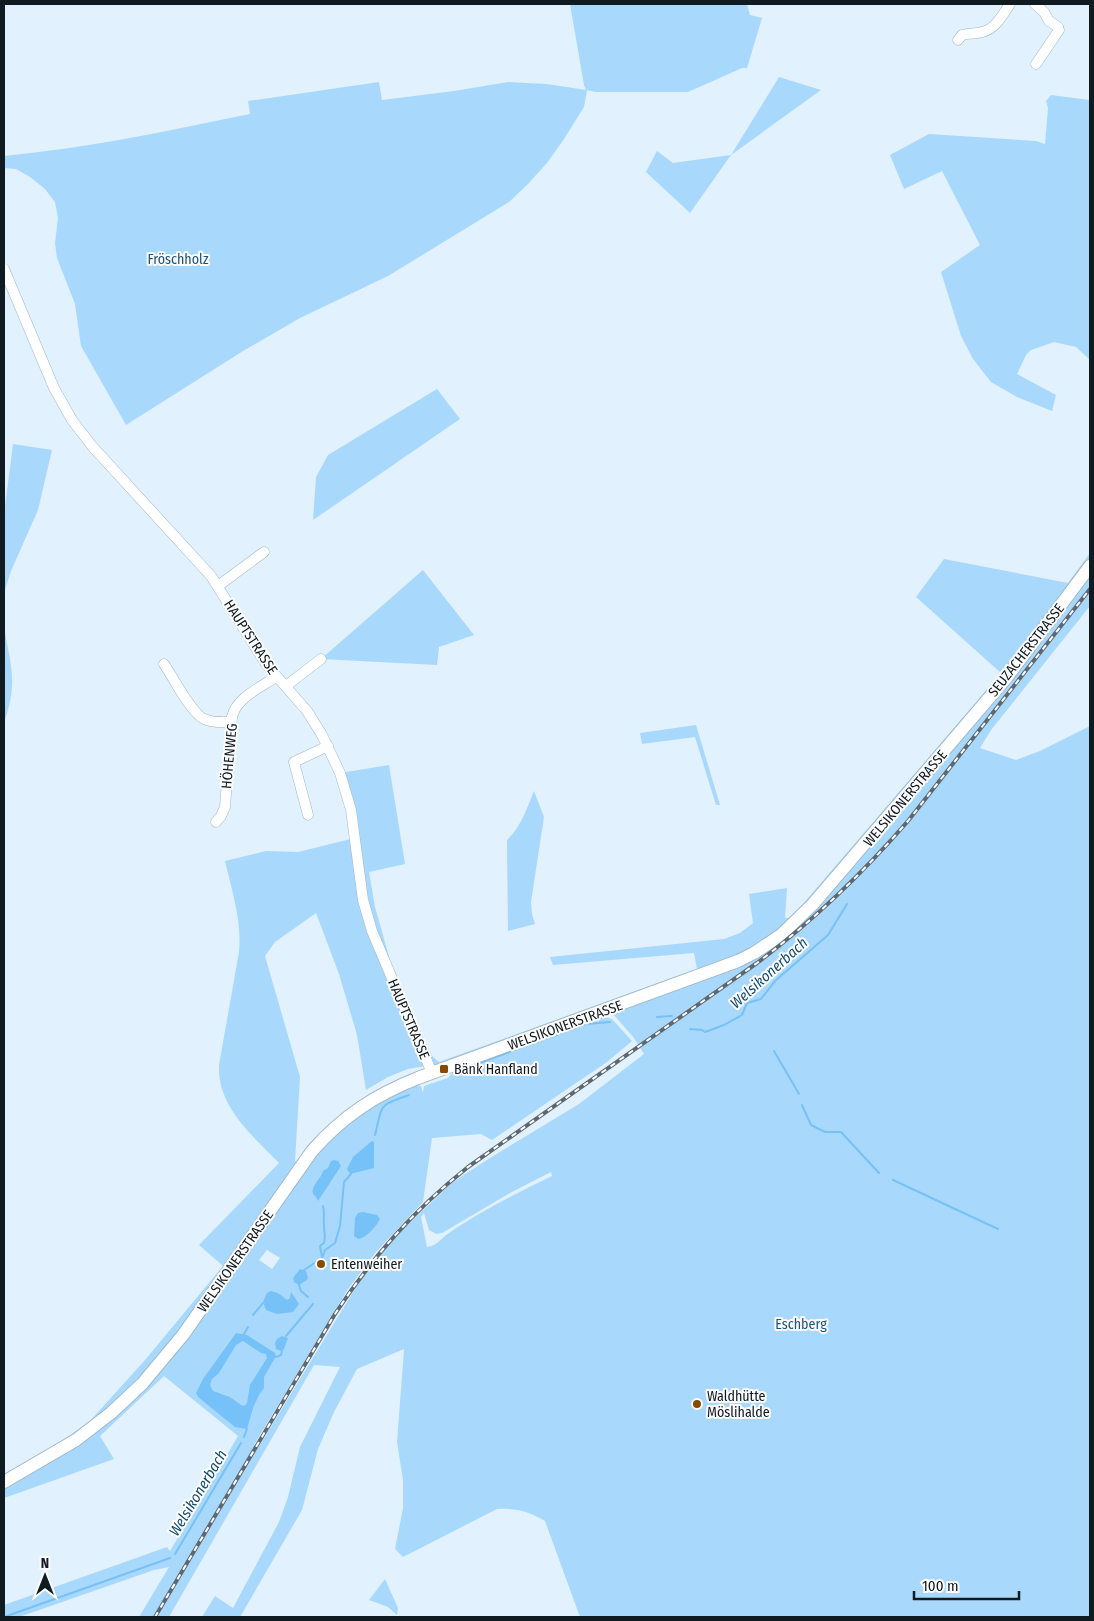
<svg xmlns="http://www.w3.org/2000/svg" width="1094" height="1621" font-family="'Fira Sans Condensed',sans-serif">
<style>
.green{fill:#a9d8fd;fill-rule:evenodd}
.water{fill:#76c1f8;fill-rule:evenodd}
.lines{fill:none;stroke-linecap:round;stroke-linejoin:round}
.stream{stroke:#76c1f8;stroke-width:2}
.minor-casing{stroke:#9eb8cc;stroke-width:11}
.major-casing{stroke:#9eb8cc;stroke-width:14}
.minor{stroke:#fff;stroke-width:10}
.major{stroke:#fff;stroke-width:12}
.rail-casing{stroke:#5d6972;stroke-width:4}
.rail{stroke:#fcfcfc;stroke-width:2;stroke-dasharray:5.5;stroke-linecap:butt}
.poi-dot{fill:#864b03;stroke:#fcfcfc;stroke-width:2}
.labels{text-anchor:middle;stroke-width:4;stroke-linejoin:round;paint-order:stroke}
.park-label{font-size:14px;fill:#1d5479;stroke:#fcfcfc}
.street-label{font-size:14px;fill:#101a21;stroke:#fcfcfc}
.poi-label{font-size:14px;fill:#101a21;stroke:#fcfcfc;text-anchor:start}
.water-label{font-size:15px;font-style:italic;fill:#134d71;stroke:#fcfcfc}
</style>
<rect width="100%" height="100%" fill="#e1f1fe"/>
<path class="green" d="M 570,4 L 747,4 L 750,15 L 762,18 L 747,68 L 742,68 L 688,92 L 595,92 L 587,90 L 584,107 L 564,139 L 547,163 L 527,185 L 509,202 L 388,276 L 300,318 L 243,351 L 126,425 L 81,346 L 75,304 L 57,258 L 55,243 L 58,218 L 55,202 L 45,189 L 30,177 L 16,169 L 4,168 L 4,156 C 87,148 168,131 250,114 L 248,101 L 379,82 L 382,100 L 454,91 L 508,82 L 547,84 L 586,90 L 584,85 Z
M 779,77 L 821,90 L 731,155 L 690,213 L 646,172 L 657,151 L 673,163 L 731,155 Z
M 1051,95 L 1090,100 L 1090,360 L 1076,347 L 1054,342 L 1031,350 L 1026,355 L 1017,374 L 1056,395 L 1052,411 L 1017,397 L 991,382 L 973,359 L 961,336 L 941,272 L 980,245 L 942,171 L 904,189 L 890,155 L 929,134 L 1036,141 L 1045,144 L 1048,108 L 1046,101 Z
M 437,389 L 460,419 L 313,520 L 316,477 L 328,455 Z
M 13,444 L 52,450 L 38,510 L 11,571 L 4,593 L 4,514 Z
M 1090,553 L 1090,606 L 991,730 L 980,748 L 1016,760 L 1040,751 L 1090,726 L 1090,1617 L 580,1617 L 545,1521 C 529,1511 515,1508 497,1509 L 403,1557 L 395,1549 L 403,1508 L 403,1480 L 397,1442 L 404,1349 L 357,1369 L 334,1412 L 318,1449 L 302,1510 L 240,1617 L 202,1617 L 215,1596 L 233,1608 L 279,1522 L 288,1497 L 300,1447 L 340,1367 L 314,1365 L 169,1617 L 139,1617 L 169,1567 L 154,1570 L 19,1617 L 4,1617 L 4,1605 L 167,1547 L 170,1551 L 238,1436 L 164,1376 L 100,1436 L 114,1459 L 4,1498 L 4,1474 L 53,1447 L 90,1421 L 145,1360 L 223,1266 L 199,1245 L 279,1163 C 253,1136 217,1107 219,1065 L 239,952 C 242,921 232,891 225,861 L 266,851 L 298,852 L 355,838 L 340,773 L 389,765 L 405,864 L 369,872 L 375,907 L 390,960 L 385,962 L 433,1057 L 439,1062 L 697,969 L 694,953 L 553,965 L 550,957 L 724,939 L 740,933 L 753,923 L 749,894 L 787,888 L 785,918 L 791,918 L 1001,673 L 916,597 L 944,559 L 1068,583 ZM 316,913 L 339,974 L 357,1035 L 366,1090 L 388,1077 L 408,1069 L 448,1062 L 606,1006 L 634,1038 L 644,1054 L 579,1104 L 490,1158 L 453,1182 L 404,1228 L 378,1257 L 353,1292 L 258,1448 L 254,1445 L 348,1289 L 376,1252 L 423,1202 L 432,1138 L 481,1134 L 492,1140 L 607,1062 L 632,1041 L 612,1019 L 601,1016 L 455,1070 L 448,1078 L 424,1086 L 423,1093 L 421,1086 L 414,1085 L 357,1114 L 301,1165 L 295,1161 L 300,1077 L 265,956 L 275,942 ZM 551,1172 L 552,1176 C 519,1192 479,1212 449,1233 C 440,1239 437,1246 427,1247 L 421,1217 L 424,1213 L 429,1230 L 436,1234 L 442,1233 L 510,1193 ZM 267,1250 L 280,1258 L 272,1269 L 259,1260 Z
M 423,570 L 474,635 L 439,647 L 437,665 L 321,659 Z
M 4,627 C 11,667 18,682 4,723 Z
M 696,725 L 720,805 L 716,805 L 695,737 L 642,744 L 640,733 Z
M 534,791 L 544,817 L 531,902 L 532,914 L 535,924 L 508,931 L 507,840 C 521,827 527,808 534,791 Z
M 385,1579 L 398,1608 L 397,1615 L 388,1607 L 369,1600 Z"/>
<path class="water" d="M 372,1141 L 374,1142 L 374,1168 L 350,1174 L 347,1169 L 353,1157 Z
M 334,1160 L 338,1161 L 341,1166 L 318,1201 C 317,1198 315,1196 313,1194 C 310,1186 322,1178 323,1171 L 328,1168 L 331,1161 Z
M 363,1212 L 377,1215 L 380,1219 C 376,1227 367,1237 358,1239 L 354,1236 L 355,1218 L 358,1213 Z
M 300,1269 L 306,1271 L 308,1278 L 307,1280 L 299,1285 L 294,1282 L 293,1278 Z
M 271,1291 L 278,1293 L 287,1300 L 290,1298 L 291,1292 L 299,1304 L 293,1312 L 277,1314 L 266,1310 L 263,1302 L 267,1293 Z
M 236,1333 L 247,1335 L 275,1353 L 276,1356 L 264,1377 L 264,1388 L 259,1395 L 253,1408 L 247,1429 L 235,1427 L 198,1397 L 196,1393 L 203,1379 ZM 243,1341 L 261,1353 L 266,1354 L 267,1358 L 250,1385 L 247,1403 L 244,1406 L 241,1405 L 230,1397 L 213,1391 L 210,1385 L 212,1379 L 219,1373 L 236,1345 Z
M 282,1336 L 288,1338 L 284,1349 L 281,1351 L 276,1349 L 275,1343 L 277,1339 Z"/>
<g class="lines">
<path class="stream" d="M 657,1017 L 672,1016
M 690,1029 L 702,1030 L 705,1032 L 724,1025 L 742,1015 L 747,1003 L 761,999 L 775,981 L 828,935 L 847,904
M 774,1051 L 799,1094
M 474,1065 L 586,1024 L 610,1022
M 802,1105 L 811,1125 L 825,1132 L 841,1132 L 879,1173
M 375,1135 C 383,1104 377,1106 409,1095
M 893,1180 L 998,1229
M 322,1257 L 320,1246 L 324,1243 C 326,1236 324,1233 324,1226 C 323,1218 325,1213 323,1206
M 304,1270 L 322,1258 L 325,1250 L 335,1243 L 340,1226 L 344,1182 L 351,1174
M 299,1285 L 301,1291 L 308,1297
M 308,1310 L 313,1304
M 253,1315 L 263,1303
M 244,1334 L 248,1327
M 286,1336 L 307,1311
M 276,1357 L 281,1355 L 282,1351
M 244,1437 L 247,1429
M 175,1554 L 241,1443
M 4,1617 L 170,1558"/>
<defs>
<path id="minor" d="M 1035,4 L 1044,12 L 1049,21 L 1058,27 L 1059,30 L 1036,64
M 958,40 L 962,35 C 969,33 976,34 982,32 C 996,29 1003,14 1010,4
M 4,269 L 54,388 L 72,420 L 92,446 L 211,576 L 266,664 L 307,711 L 322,735 L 340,773 L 351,810 L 363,900 L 372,931 L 432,1073
M 218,586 L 264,552
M 164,664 C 173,677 191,713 204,719 C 212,723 222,722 231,722
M 286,686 L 321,659
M 308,815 L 294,762 L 328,746
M 216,822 L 221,816 L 225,807 L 232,717 C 236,698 261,687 276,677"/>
<path id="major" d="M 4,1482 L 76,1440 L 111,1413 L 142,1384 L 183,1335 L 312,1151 C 343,1116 375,1095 418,1078 L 738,961 L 754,953 L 781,935 L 813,904 L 1007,677 L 1090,566"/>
</defs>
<use href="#minor" class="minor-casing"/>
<use href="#major" class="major-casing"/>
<use href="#minor" class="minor"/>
<use href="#major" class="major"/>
<defs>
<path id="rail" d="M 155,1617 L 335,1314 C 374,1255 413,1211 468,1167 L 757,963 C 813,921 862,874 908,821 L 1090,589"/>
</defs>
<use href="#rail" class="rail-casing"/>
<use href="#rail" class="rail"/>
</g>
<g class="poi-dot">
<rect x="439" y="1064" width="10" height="10" rx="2.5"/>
<circle cx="321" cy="1264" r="5"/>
<circle cx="697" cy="1404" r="5"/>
</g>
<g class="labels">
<g class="park-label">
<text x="178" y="264">Fröschholz</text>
<text x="801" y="1329">Eschberg</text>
</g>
<g class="street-label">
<text transform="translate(251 637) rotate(57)" y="5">HAUPTSTRASSE</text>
<text transform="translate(1026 650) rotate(-52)" y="5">SEUZACHERSTRASSE</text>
<text transform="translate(229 756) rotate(-85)" y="5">HÖHENWEG</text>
<text transform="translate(905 798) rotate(-50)" y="5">WELSIKONERSTRASSE</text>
<text transform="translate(409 1019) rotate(67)" y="5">HAUPTSTRASSE</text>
<text transform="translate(565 1025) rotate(-20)" y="5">WELSIKONERSTRASSE</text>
<text transform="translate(235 1261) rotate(-55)" y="5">WELSIKONERSTRASSE</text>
</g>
<g class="poi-label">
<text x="454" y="1074">Bänk Hanfland</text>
<text x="331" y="1269">Entenweiher</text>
<text x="707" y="1401">Waldhütte<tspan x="707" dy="16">Möslihalde</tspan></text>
</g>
<g class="water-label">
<text transform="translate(769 973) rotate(-42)" y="5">Welsikonerbach</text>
<text transform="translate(198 1493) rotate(-59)" y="5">Welsikonerbach</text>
</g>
</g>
<rect width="1094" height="1621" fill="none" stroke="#101a21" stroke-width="10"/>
<g transform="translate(45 1576)" stroke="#fcfcfc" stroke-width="4" paint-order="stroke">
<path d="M0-4L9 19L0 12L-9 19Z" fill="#101a21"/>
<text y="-8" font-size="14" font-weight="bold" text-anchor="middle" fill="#101a21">N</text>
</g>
<path d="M914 1591v8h105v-8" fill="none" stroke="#101a21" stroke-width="2.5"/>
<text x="922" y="1591" font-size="15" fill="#101a21" stroke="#fcfcfc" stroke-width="4" paint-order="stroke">100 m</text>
</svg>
